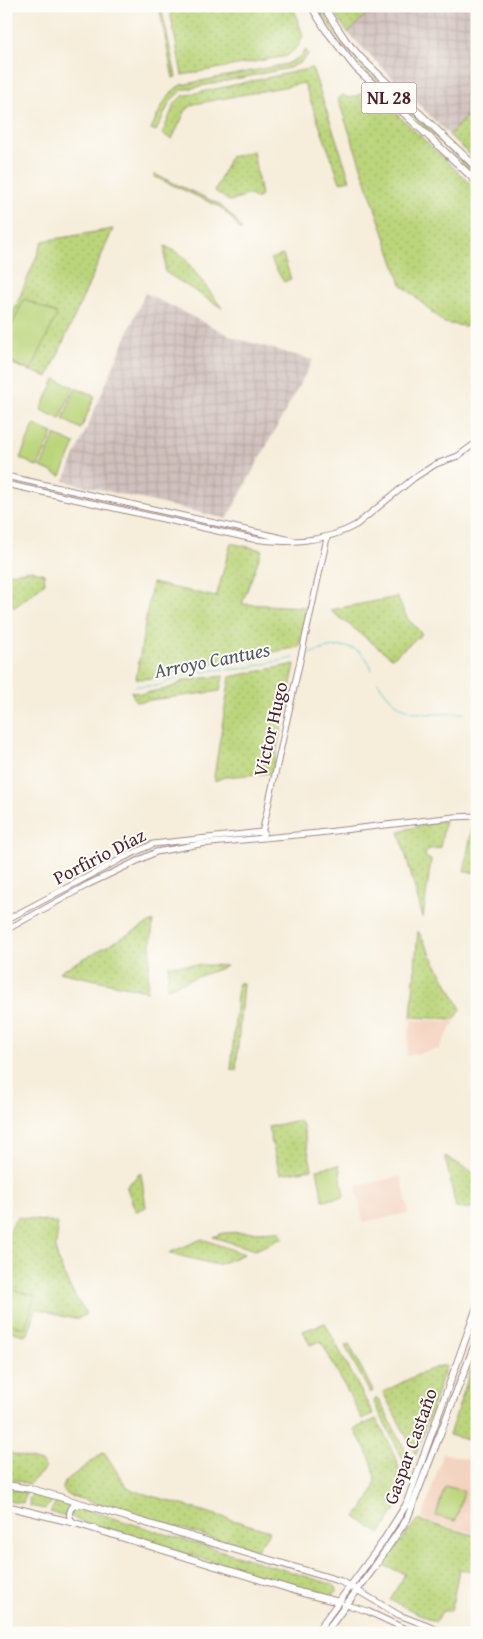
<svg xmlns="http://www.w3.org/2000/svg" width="483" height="1639" font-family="'Gentium Book Plus',serif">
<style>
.built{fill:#f4d3c0}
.industrial{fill:url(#industrial-grid)}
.grass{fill:url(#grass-dots);stroke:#827a53}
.pitch{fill:#bbd57b;stroke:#827a53}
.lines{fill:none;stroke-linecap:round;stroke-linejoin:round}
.stream{stroke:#57c5cd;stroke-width:1}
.minor-casing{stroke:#a08682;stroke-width:7}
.major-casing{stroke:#a08682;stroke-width:8}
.minor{stroke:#fff;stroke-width:5}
.major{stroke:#fff;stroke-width:6}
.labels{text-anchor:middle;stroke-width:4;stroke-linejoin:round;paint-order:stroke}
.shield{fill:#fdfcf7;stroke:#806168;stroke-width:1}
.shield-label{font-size:18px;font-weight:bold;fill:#4a1f2b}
.street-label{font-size:19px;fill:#4a1f2b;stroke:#fdfcf7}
.water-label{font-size:20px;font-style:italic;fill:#4f5964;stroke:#fdfcf7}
</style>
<defs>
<pattern id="industrial-grid" width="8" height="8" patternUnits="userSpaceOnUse" patternTransform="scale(1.25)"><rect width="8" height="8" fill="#d0c0bc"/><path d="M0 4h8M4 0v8" fill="none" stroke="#b4a5a2"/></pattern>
<pattern id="grass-dots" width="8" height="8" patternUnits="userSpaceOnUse" patternTransform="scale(1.25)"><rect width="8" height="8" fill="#bbd57b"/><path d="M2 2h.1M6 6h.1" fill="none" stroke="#a2b66a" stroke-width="1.8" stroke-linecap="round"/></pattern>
</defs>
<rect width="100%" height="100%" fill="#fdfcf7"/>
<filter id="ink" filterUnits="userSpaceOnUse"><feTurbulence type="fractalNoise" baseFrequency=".02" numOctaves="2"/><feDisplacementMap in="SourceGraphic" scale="10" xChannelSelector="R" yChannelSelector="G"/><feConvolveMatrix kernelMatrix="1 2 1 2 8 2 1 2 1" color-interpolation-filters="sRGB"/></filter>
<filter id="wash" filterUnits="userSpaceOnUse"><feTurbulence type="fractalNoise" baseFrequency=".0096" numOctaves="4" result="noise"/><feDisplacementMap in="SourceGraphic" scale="20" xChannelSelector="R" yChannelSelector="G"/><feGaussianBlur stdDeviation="1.12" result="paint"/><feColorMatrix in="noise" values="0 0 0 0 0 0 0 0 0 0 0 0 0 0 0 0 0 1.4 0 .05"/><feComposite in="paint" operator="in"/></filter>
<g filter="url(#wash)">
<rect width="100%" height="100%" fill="#f6edda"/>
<path class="built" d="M 411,1020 L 455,1021 L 439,1049 L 406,1056 Z
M 401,1176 L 409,1213 L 363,1222 L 356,1186 Z
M 443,1453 L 477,1462 L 477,1534 L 422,1519 Z"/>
<path class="industrial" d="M 374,6 L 477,6 L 477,105 L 449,135 L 348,33 Z
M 145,293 L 235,338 L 313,360 L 227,519 L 64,481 Z"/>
<path class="grass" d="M 159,6 L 161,6 L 176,77 L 173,78 Z
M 169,6 L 293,6 L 303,36 L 299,45 L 287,56 L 182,75 Z
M 316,6 L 319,6 L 335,31 L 365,67 L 477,174 L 477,177 L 364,70 L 329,27 Z
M 330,6 L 374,6 L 348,33 Z
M 306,50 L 308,55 L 301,62 L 289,68 L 182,90 L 171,100 L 156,131 L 151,129 C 159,113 165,94 181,85 L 287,64 L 298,58 Z
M 312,68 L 350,180 L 340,182 L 304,83 L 194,104 L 186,110 L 172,139 L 162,134 L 175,103 L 183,96 Z
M 361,94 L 372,94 L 379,97 L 477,190 L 477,328 L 444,323 L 401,284 L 338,99 L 343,95 L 349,98 Z
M 477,105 L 477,161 L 449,135 Z
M 253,151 L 261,196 L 256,199 L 250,195 L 244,195 L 242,198 L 229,201 L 215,191 L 230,157 Z
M 154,174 L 219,204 L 235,219 L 242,230 L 240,230 L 230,216 L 218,206 L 155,177 Z
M 113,229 L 48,377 L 6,362 L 6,330 L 43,241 Z
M 165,246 L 183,256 L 222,308 L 165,272 Z
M 283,255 L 291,279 L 284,282 L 270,259 Z
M 231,543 L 262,550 L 242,604 L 307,607 L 299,647 L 179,670 L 160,678 L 136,679 L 152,583 L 216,597 Z
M 32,570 L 44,574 L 45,583 L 15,607 L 6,607 L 6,574 Z
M 397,597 L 407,618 L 422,634 L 392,658 L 330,610 Z
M 295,664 L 272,773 L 224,777 L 215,781 L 214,776 L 230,677 Z
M 223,676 L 220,691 L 136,702 L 131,691 L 141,694 L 170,688 L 186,680 Z
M 474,818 L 477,818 L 477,873 L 464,871 Z
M 445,820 L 440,848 L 429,849 L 425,854 L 426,858 L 431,860 L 423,918 L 399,831 Z
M 153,921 L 147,991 L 59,972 Z
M 418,931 L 461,1009 L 455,1019 L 411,1017 Z
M 169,965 L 212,965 L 227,966 L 167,988 Z
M 238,983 L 243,983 L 236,1070 L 231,1070 Z
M 298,1120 L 303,1126 L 312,1169 L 280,1174 L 268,1127 Z
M 445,1156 L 477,1175 L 477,1208 L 456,1208 Z
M 140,1173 L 141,1174 L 146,1207 L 137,1211 L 135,1210 L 127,1188 L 127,1186 Z
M 17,1217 L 57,1223 C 59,1232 55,1242 56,1251 C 58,1266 75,1299 85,1311 L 85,1315 C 72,1324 52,1311 38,1309 L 36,1310 L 28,1334 L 24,1335 L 6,1330 L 6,1236 Z
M 280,1231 L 283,1238 L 255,1250 L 213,1237 L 223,1233 Z
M 202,1239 L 244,1254 L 217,1265 L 169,1253 Z
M 325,1323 L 373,1414 L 362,1419 L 321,1341 L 310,1345 L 303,1331 Z
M 349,1344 L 373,1391 L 370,1393 L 345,1346 Z
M 477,1352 L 477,1439 L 476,1442 L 449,1435 Z
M 441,1366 L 446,1366 L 416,1455 L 383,1392 L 423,1372 Z
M 376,1398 L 379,1400 L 412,1463 L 413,1466 L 410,1471 L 406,1471 L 403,1459 L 374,1402 Z
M 376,1419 C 389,1444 409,1474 398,1504 C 394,1514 385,1525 380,1534 L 356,1517 C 362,1508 370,1500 373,1490 C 380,1468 364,1447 354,1429 Z
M 6,1452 L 41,1462 L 46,1468 L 29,1484 L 6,1478 Z
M 104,1452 L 126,1486 L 135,1491 L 270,1531 L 256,1551 L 68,1495 L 63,1489 L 64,1482 Z
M 6,1488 L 26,1492 L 23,1503 L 6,1501 Z
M 32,1494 L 51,1499 L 51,1503 L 45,1509 L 30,1506 L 29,1500 Z
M 57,1501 L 72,1504 L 68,1509 L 68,1517 L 50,1512 Z
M 75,1508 L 80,1508 L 331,1584 L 335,1586 L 336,1592 L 331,1597 L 326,1597 L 75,1519 L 71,1516 L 72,1510 Z
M 417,1520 L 477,1536 L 477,1572 L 459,1569 L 451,1611 L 442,1611 L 436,1622 L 390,1600 L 405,1574 L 383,1565 Z"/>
<path class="pitch" d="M 24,299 L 57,314 L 31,371 L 6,359 L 6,339 Z
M 55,379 L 74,387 L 60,419 L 41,410 Z
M 76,388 L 95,396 L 81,429 L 63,419 Z
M 34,425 L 53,433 L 38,467 L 20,458 Z
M 55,435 L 75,444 L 61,476 L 41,467 Z
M 339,1165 L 344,1197 L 323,1200 L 317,1169 Z
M 13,1290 L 35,1296 L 25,1328 L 6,1323 L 6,1315 Z
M 445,1486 L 464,1491 L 456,1521 L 436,1516 Z"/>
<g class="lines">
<path class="stream" d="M 307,655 C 331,645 362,638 372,670
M 378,682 C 401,720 425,714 464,713
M 135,686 L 157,686 L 185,675 L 214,670 L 240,669 L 294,658"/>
</g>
</g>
<g filter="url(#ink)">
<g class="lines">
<defs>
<path id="minor" d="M 6,476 L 291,540
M 6,484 L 253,539 C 286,544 326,542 356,525 L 414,478 L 436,464 L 458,456 L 477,442
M 261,838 L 327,538
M 6,920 L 121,859 L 153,844 L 262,832 L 264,833
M 6,930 L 89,884 L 156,852 L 200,844 L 318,833 L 454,817 L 477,816
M 74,1523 C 68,1517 68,1512 73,1506 L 80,1505
M 350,1586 L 399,1615 L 446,1633
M 344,1604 L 367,1611 L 414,1633"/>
<path id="major" d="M 311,6 L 326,30 L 355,67 L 477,182
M 323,6 L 346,41 L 362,59 L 477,168
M 6,1485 L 31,1489 L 56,1496 L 340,1581 L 350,1586
M 6,1506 L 75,1523 L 303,1593 L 339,1602
M 316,1633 L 382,1543 L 406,1505 L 477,1307
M 325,1633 L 373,1569 L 407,1519 L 477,1339"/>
</defs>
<use href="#minor" class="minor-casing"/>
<use href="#major" class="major-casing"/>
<use href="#minor" class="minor"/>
<use href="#major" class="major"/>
</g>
</g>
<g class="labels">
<rect class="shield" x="361.5" y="82.5" width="55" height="31" rx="4"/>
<g class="shield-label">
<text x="389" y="104">NL 28</text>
</g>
<g class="street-label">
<text transform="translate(270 729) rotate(-77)" y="7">Victor Hugo</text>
<text transform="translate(99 856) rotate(-27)" y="7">Porfirio Díaz</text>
<text transform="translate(410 1446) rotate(-70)" y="7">Gaspar Castaño</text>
</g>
<g class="water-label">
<text transform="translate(212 660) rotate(-11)" y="7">Arroyo Cantues</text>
</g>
</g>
<rect width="483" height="1639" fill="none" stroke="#fdfcf7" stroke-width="25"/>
</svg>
